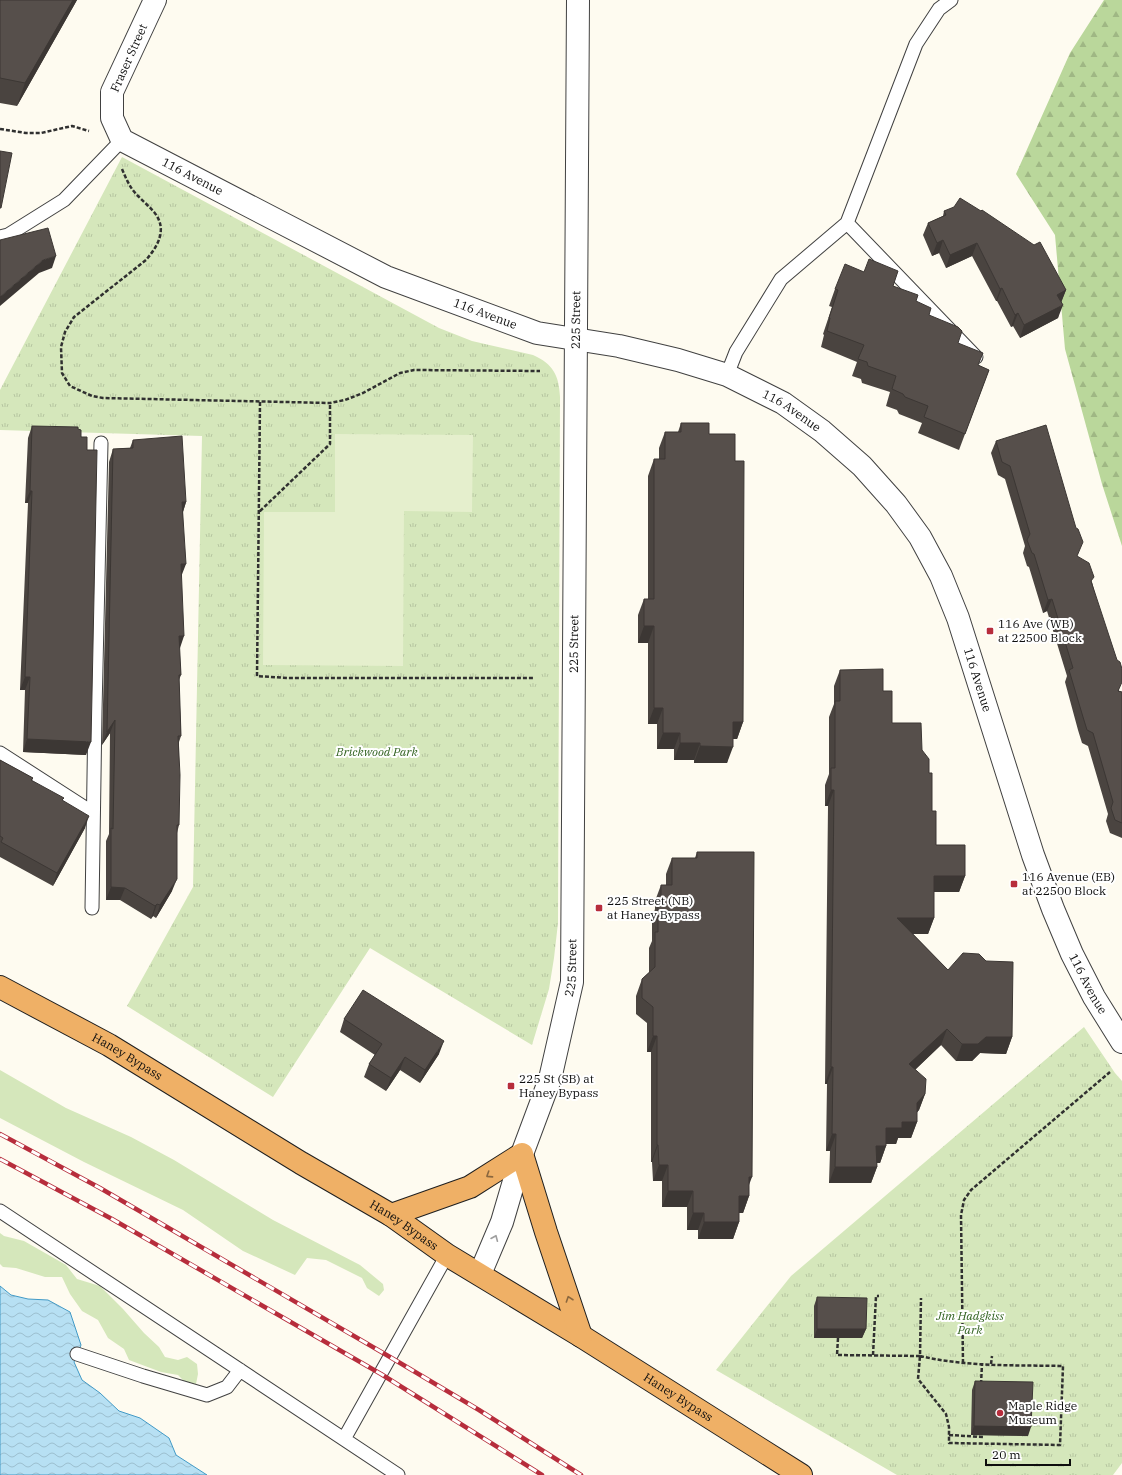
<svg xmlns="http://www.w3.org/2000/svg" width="1122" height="1475" font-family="'IBM Plex Serif',serif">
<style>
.grass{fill:#d5e7bb}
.forest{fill:url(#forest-firs)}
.park{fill:url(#park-tufts)}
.pitch{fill:#e5efcd}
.water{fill:url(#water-waves);stroke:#429ac6}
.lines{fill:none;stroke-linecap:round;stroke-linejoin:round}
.service-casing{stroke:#414141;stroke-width:15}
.minor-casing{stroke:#414141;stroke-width:24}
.trunk-casing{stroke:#1f1f1f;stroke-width:24}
.path{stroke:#303030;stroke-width:2.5;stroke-dasharray:4 2;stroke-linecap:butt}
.service{stroke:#fff;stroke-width:13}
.minor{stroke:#fff;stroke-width:22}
.trunk{stroke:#efb066;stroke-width:22}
.rail-casing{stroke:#b72d3c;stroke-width:4.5}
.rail{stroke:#fff;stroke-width:3;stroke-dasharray:9;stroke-linecap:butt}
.wall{fill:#4a4440}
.shaded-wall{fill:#3c3734}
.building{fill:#564f4b;stroke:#3c3734}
.oneway{stroke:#8a673e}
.oneway2{stroke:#9f9f9f}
.poi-dot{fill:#b72d3c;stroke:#fff;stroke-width:1.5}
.labels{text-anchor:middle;stroke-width:4;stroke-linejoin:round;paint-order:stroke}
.street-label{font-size:12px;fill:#0e0e0e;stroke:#fff}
.poi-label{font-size:12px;fill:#0e0e0e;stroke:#fff;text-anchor:start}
.park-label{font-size:12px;font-style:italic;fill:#336322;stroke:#fff}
</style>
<defs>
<pattern id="forest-firs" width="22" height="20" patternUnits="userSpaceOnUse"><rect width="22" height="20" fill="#bad79b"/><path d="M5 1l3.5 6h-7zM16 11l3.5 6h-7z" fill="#9fb784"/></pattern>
<pattern id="park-tufts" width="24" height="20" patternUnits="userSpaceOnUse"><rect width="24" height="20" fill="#d5e7bb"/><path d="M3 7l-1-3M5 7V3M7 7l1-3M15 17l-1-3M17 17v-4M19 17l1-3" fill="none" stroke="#b6c5a0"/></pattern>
<pattern id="water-waves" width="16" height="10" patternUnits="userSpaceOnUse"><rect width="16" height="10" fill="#b7e0f3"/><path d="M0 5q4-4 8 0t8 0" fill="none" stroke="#9cbfcf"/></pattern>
</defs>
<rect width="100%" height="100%" fill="#fefbf0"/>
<path class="grass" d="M 0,1070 L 66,1108 L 131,1137 L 174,1160 L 273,1220 L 360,1265 L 383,1284 L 384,1290 L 379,1296 L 367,1288 L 362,1278 L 326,1260 L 307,1258 L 295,1275 L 243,1251 L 183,1210 L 84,1162 L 0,1118 Z
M 0,1233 L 4,1236 L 24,1241 L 66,1265 L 77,1279 L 100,1286 L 123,1309 L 144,1333 L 159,1347 L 165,1357 L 178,1360 L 187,1357 L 197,1364 L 198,1374 L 196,1384 L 184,1381 L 178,1375 L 161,1372 L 129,1360 L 124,1349 L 108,1338 L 98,1320 L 82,1311 L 70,1294 L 62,1277 L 45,1277 L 16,1268 L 3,1267 L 0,1264 Z"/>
<path class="forest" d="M 1104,0 L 1122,0 L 1122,546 L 1102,484 L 1065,349 L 1055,235 L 1016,174 L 1070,53 Z"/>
<path class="park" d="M 122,157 L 439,328 L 472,341 L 533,355 C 553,364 559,375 560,397 L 558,923 L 554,958 L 549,989 L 532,1045 L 370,948 L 273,1097 L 127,1006 L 193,887 L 202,436 L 0,430 L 0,390 Z
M 1084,1027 L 1115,1073 L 1122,1081 L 1122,1463 L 1113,1475 L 897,1475 L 716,1370 L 791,1276 Z"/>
<path class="pitch" d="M 335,434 L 473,435 L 472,512 L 404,511 L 403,666 L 263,665 L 264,512 L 335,512 Z"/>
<path class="water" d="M 0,1286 L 11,1295 L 28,1299 L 48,1300 L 70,1312 L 81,1345 L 74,1362 L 82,1380 L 100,1393 L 119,1411 L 140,1418 L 169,1438 L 176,1455 L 207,1475 L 0,1475 Z"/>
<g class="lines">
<defs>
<path id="service" d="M 847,223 L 976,357
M 0,237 L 8,235 L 64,200 L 122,140
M 727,375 L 736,352 L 781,279 L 847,223 L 916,44 L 939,9 L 951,0
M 0,753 L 93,813
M 92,908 L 95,711 L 101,443
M 0,1211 L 398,1475
M 77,1354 L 143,1376 L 207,1395 L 227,1387 L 240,1370
M 344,1439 L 447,1255"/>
<g id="minor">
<path id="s1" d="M 155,0 L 112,92 L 112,118 L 122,140 L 386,277 L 537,333 L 619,346 L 678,360 L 727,375 L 783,403 L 822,431 L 862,466 L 896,504 L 920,537 L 941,576 L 958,618 L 1033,855 L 1053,909 L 1072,954 L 1094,997 L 1122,1042"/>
<path id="s2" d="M 480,1274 L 502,1222 L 522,1154 L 550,1079 L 572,982 L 578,0"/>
</g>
<g id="trunk">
<path id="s3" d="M 0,987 L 109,1045 L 301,1163 L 391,1215 L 447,1255 L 581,1336 L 801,1475"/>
<path d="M 391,1215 L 470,1187 L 522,1154 L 546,1232 L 581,1336"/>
</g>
</defs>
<use href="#service" class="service-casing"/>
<use href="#minor" class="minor-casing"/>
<use href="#trunk" class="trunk-casing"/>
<path class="path" d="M 0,129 L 26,133 L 41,133 L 72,126 L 89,131
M 122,169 C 125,176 128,183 132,189 C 138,197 147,204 154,212 C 168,229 158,246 146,260 L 74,317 L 65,332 L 61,347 L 62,373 L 70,386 L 92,396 L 103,398 L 330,403 L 345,400 L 363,393 L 400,373 L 414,370 L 540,371
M 260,402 L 257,676 L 287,678 L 534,678
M 260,511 L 330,444 L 330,403
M 838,1338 L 837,1355 L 920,1356 L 921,1298
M 873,1355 L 876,1296 L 879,1296
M 920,1356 C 967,1367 1016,1365 1063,1366 L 1060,1445 L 949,1443 L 949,1427 L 946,1414 L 918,1379 Z
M 963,1363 L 961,1215 L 964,1200 L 971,1190 L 1110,1072
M 991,1364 L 992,1356
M 981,1384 L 982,1364
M 949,1435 L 983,1437 L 983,1435"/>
<use href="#service" class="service"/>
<use href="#minor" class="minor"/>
<use href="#trunk" class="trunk"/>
<defs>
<path id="rail" d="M 0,1134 L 100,1188 L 390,1357 L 479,1410 L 581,1475
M 0,1159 L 112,1219 L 381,1374 L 542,1475"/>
</defs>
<use href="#rail" class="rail-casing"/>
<use href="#rail" class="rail"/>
</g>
<path class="wall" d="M 0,0 L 77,0 L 17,106 L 0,103 Z
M 944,211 L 1066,290 L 1061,302 L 1058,318 L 1020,338 L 1013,326 L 1011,327 L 997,301 L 996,301 L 972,256 L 946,268 L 939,253 L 932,256 L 923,235 L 928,223 L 943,216 Z
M 893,286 L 916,301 L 929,315 L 958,343 L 978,365 L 989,370 L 959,450 L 918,433 L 922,423 L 899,414 L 897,410 L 886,406 L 890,392 L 862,383 L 861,379 L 852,376 L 857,362 L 821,347 L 824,335 L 823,334 L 832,307 L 829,306 L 835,289 Z
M 681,423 L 709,434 L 735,461 L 743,722 L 737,739 L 733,739 L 727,763 L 694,763 L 694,760 L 674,760 L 674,749 L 657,749 L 657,724 L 648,724 L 648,643 L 638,643 L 638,615 L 644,599 L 648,599 L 648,476 L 654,459 L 659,459 L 659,448 L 665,432 L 678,432 Z
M 32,426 L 78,429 L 87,450 L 86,755 L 23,752 L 25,690 L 20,690 L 28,503 L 25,503 L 28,438 Z
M 133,440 L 186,502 L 183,512 L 179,648 L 181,675 L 179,680 L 181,736 L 179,742 L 179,825 L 177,833 L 172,891 L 156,918 L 153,916 L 151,919 L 120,900 L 106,900 L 106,841 L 109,834 L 110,733 L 102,745 L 109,462 L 113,449 L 130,448 Z
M 996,441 L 1077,556 L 1092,582 L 1119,691 L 1122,692 L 1122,838 L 1110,833 L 1106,821 L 1108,814 L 1088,746 L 1082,743 L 1078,730 L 1065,682 L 1067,676 L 1047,611 L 1043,613 L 1029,567 L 1027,566 L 1023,553 L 1025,546 L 1005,479 L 998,475 L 991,453 Z
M 840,670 L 883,691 L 892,723 L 922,750 L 929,773 L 932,811 L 936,845 L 965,876 L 959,892 L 934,892 L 934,918 L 928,934 L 913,934 L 1012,1037 L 1006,1054 L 980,1053 L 972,1061 L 956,1061 L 941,1045 L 915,1070 L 925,1094 L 919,1110 L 917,1112 L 917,1122 L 911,1138 L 898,1138 L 896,1144 L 886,1144 L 886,1146 L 880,1163 L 877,1163 L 877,1167 L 871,1183 L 829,1183 L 830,1151 L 826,1151 L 827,1084 L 825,1084 L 828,806 L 825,806 L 825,785 L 829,774 L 829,717 L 834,704 L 834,686 Z
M 0,760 L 33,778 L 32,781 L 63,801 L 85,828 L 53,886 L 0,857 Z
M 697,852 L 749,1183 L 749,1196 L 743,1213 L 739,1213 L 739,1222 L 733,1239 L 698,1239 L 698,1230 L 687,1230 L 687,1207 L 662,1207 L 662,1181 L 653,1181 L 652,1162 L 651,1162 L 651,1052 L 647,1052 L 647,1023 L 636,1014 L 636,996 L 642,979 L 649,973 L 649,948 L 652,941 L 652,919 L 655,909 L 655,901 L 661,885 L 666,885 L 666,874 L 672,858 L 695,858 Z
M 344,1019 L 439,1054 L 420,1083 L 400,1070 L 386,1091 L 364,1077 L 369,1064 L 375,1055 L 340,1032 Z
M 817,1297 L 866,1329 L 862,1338 L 814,1338 L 814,1306 Z
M 975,1381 L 1028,1436 L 971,1435 L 972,1390 Z"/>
<path class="shaded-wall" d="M 73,0 L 77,0 L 17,106 L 25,83 Z
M 943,240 L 939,253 L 932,256 L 937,243 Z
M 977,243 L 972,256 L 946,268 L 950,255 Z
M 56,256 L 52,268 L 39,273 L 0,306 L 0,297 L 43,260 Z
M 1002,288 L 997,301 L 996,301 L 1000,289 Z
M 1066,290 L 1061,303 L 1057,295 Z
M 1063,305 L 1058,318 L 1020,338 L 1024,325 Z
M 1018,313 L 1013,326 L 1011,327 L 1015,315 Z
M 30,491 L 32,491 L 28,503 L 25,503 Z
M 182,502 L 186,502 L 182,515 Z
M 181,564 L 186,564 L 181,577 Z
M 1052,599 L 1047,611 L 1043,613 L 1048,600 Z
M 644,626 L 654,626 L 648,643 L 638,643 Z
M 179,636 L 184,636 L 180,648 L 174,649 Z
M 25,677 L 30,677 L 25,690 L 20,690 Z
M 654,708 L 663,708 L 657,724 L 648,724 Z
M 115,720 L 110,733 L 102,745 L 107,732 Z
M 733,722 L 743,722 L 737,739 L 727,739 Z
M 663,733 L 680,733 L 674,749 L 657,749 Z
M 27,739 L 91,742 L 86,755 L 23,752 Z
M 680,743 L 700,743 L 694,760 L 674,760 Z
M 700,746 L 733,747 L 727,763 L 694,763 Z
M 831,790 L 834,790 L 828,806 L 825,806 Z
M 89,816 L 85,828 L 53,886 L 57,873 Z
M 934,876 L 965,876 L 959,892 L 928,892 Z
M 177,879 L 172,891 L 156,918 L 160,905 Z
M 111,887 L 125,888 L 120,900 L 106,900 Z
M 157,904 L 153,916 L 151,919 L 155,906 Z
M 897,918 L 934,918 L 928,934 L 891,934 Z
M 947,1029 L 941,1045 L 903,1081 L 909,1064 Z
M 653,1036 L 657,1036 L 651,1052 L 647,1052 Z
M 986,1037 L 1012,1037 L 1006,1054 L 980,1053 L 972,1061 L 956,1061 L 962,1044 Z
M 444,1041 L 439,1054 L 420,1083 L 425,1070 Z
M 405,1057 L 400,1070 L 386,1091 L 391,1078 Z
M 831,1067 L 833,1067 L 827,1084 L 825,1084 Z
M 925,1094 L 919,1110 L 911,1120 L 917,1103 Z
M 902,1122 L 917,1122 L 911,1138 L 898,1138 L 896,1144 L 880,1144 L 886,1128 Z
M 832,1134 L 836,1134 L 830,1151 L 826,1151 Z
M 657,1145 L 658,1145 L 652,1162 L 651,1162 Z
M 876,1146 L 886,1146 L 880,1163 L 870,1163 Z
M 659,1165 L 668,1165 L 662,1181 L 653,1181 Z
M 835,1167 L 877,1167 L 871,1183 L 829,1183 Z
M 749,1177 L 752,1177 L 746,1193 Z
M 668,1191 L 693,1191 L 687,1207 L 662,1207 Z
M 739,1196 L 749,1196 L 743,1213 L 733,1213 Z
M 693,1213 L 704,1213 L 698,1230 L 687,1230 Z
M 704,1222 L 739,1222 L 733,1239 L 698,1239 Z
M 817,1329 L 866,1329 L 862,1338 L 814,1338 Z
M 974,1426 L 1031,1427 L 1028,1436 L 971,1435 Z"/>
<path class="building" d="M 0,0 L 73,0 L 25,83 L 0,78 Z
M 0,151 L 12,153 L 1,208 L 0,208 Z
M 960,198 L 981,211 L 982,210 L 1034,245 L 1040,242 L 1066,290 L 1057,295 L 1063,305 L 1024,325 L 1018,313 L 1015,315 L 1002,288 L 1000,289 L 977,243 L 950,255 L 943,240 L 937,243 L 928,223 L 946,215 L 944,211 L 954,207 Z
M 48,228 L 56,256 L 43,260 L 0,297 L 0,240 Z
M 869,259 L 898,271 L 893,286 L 918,295 L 916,301 L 931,308 L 929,315 L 958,327 L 962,331 L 958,343 L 983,353 L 978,365 L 989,370 L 965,434 L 924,417 L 928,406 L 905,397 L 903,394 L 892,389 L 896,376 L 868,366 L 867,362 L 858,359 L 864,345 L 827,331 L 830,318 L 829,318 L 838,290 L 835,289 L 845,264 L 864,272 Z
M 681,423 L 709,423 L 709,434 L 735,434 L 735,461 L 744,461 L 743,722 L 733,722 L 733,747 L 700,746 L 700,743 L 680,743 L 680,733 L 663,733 L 663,708 L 654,708 L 654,626 L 644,626 L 644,599 L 654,599 L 654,459 L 665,459 L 665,432 L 681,432 Z
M 1046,425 L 1076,528 L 1078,529 L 1083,542 L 1077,556 L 1089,563 L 1094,577 L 1091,581 L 1117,660 L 1120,662 L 1122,669 L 1122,682 L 1118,691 L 1122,692 L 1122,823 L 1115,820 L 1111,808 L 1113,802 L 1093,733 L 1087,730 L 1083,717 L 1069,670 L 1073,668 L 1052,599 L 1048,600 L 1034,554 L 1032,553 L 1027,540 L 1030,534 L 1010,466 L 1002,462 L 996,441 Z
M 32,426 L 78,427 L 78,429 L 81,430 L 81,437 L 87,437 L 87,450 L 97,450 L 91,742 L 27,739 L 30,677 L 25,677 L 32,491 L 30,491 Z
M 182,436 L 186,502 L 182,502 L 186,564 L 181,564 L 184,636 L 179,636 L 181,675 L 179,675 L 181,736 L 178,736 L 180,775 L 179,825 L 177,825 L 177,879 L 160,905 L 157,904 L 155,906 L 125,888 L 111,887 L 111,828 L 113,829 L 115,720 L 107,732 L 113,449 L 133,448 L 133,440 Z
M 883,669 L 883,691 L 892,691 L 892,723 L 921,723 L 922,750 L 929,759 L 929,773 L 932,773 L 932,811 L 936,811 L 936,845 L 965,845 L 965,876 L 934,876 L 934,918 L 897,918 L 948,970 L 963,953 L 979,954 L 986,961 L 1013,962 L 1012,1037 L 986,1037 L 978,1044 L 962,1044 L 947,1029 L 909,1064 L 926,1079 L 925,1094 L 917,1103 L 917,1122 L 902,1122 L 902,1128 L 886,1128 L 886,1146 L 876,1146 L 877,1167 L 835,1167 L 836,1134 L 832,1134 L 833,1067 L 831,1067 L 834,790 L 831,790 L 831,768 L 835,768 L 835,701 L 840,701 L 840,670 Z
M 0,760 L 33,778 L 31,780 L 64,798 L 62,800 L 89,816 L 57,873 L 1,842 L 3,838 L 0,836 Z
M 697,852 L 754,852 L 752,1177 L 749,1177 L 749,1196 L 739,1196 L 739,1222 L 704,1222 L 704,1213 L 693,1213 L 693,1191 L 668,1191 L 668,1165 L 659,1165 L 658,1145 L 657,1145 L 657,1036 L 653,1036 L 653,1007 L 642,998 L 642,979 L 655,967 L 655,932 L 658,932 L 658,902 L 661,902 L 661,885 L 672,885 L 672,858 L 697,858 Z
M 363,990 L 444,1041 L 425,1070 L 405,1057 L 391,1078 L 369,1064 L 382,1044 L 344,1019 Z
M 817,1297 L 867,1298 L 866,1329 L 817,1329 Z
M 975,1381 L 1033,1382 L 1031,1427 L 974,1426 Z"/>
<defs><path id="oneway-chevron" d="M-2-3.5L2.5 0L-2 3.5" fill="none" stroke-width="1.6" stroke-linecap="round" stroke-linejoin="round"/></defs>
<g class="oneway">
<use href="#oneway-chevron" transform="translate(489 1175) rotate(147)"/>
<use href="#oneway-chevron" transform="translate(569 1299) rotate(-109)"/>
</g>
<use class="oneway2" href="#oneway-chevron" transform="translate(495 1238) rotate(-67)"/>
<g class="poi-dot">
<rect x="986" y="627" width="8" height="8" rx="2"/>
<rect x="1010" y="880" width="8" height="8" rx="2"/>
<rect x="595" y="904" width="8" height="8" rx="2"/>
<rect x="507" y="1082" width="8" height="8" rx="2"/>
<circle cx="1000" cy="1413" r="4"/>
</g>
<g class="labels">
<g class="street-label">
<text transform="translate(129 58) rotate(-66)" y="4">Fraser Street</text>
<text dy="4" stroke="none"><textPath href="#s1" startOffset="231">116 Avenue</textPath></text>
<text dy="4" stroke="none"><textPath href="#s1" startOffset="555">116 Avenue</textPath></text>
<text dy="4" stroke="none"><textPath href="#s2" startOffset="969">225 Street</textPath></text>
<text dy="4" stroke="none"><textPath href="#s1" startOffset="879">116 Avenue</textPath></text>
<text dy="4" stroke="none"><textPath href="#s2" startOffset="645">225 Street</textPath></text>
<text dy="4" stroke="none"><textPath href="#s1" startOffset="1215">116 Avenue</textPath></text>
<text dy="4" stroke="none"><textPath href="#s2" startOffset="321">225 Street</textPath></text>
<text dy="4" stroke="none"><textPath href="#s1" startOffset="1539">116 Avenue</textPath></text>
<text dy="4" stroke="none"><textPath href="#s3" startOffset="145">Haney Bypass</textPath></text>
<text dy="4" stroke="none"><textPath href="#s3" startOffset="469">Haney Bypass</textPath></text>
<text dy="4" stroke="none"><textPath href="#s3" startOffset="793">Haney Bypass</textPath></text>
</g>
<g class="poi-label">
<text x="998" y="628">116 Ave (WB)<tspan x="998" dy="14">at 22500 Block</tspan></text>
<text x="1022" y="881">116 Avenue (EB)<tspan x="1022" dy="14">at 22500 Block</tspan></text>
<text x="607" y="905">225 Street (NB)<tspan x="607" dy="14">at Haney Bypass</tspan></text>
<text x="519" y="1083">225 St (SB) at<tspan x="519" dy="14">Haney Bypass</tspan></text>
<text x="1008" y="1410">Maple Ridge<tspan x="1008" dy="14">Museum</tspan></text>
</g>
<g class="park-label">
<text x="377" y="756">Brickwood Park</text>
<text x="970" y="1320">Jim Hadgkiss<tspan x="970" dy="14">Park</tspan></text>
</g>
</g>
<path d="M986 1459v6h84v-6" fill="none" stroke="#0e0e0e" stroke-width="2"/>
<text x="992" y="1459" font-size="12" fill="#0e0e0e" stroke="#ffffff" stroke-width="3" paint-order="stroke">20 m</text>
</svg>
